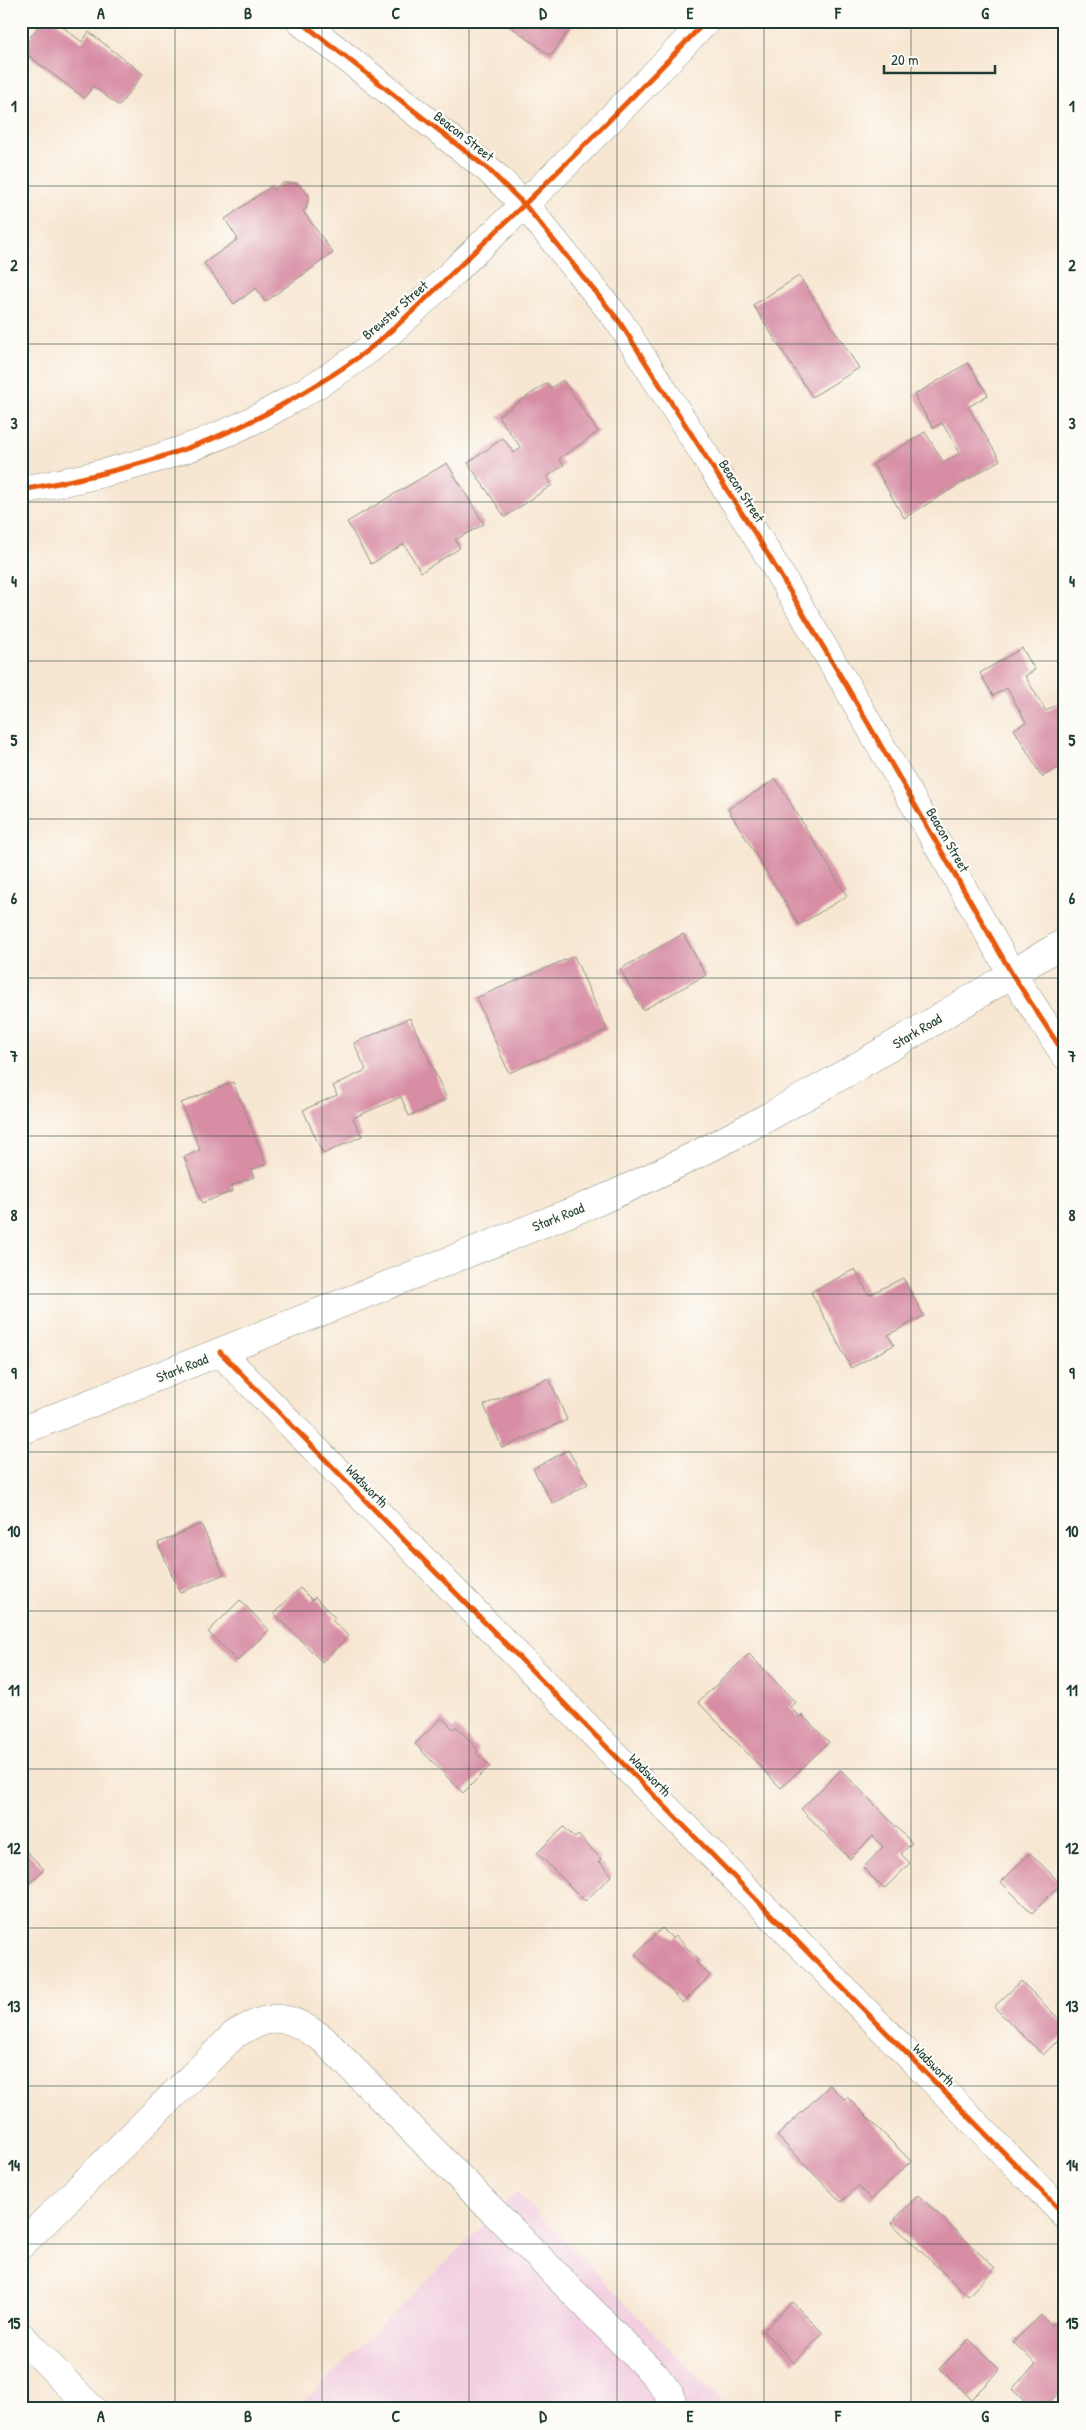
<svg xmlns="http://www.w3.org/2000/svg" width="1086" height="2430" font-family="'Patrick Hand',sans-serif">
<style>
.built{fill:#f2cfe1}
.building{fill:#d78da4}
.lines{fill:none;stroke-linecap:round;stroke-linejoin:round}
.minor-casing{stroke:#8b9282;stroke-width:29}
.minor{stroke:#fff;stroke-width:28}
.cycleway-casing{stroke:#fdfcf7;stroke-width:8}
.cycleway{stroke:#e8590c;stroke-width:5}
.grid{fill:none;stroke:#1f3d34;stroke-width:1;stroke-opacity:0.55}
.labels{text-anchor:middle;stroke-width:4.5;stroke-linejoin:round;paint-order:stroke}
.street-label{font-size:14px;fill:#1f3d34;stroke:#fdfcf7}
.neatline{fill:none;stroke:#1f3d34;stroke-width:2}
.grid-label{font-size:16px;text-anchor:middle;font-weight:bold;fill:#1f3d34}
</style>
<rect width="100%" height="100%" fill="#fdfcf7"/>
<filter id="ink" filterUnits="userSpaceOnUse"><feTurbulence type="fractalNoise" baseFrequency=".02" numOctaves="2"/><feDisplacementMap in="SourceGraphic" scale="10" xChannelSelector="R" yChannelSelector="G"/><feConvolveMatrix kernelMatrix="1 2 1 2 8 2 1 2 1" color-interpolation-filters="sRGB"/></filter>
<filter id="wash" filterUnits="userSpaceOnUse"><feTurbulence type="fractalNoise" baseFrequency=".0096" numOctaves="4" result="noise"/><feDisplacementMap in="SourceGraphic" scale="20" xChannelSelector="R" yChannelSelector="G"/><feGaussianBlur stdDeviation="1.12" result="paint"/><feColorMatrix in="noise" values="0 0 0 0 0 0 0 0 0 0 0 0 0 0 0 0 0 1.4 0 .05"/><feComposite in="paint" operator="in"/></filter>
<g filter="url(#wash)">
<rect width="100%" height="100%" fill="#f7e6d1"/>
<path class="built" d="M 517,2192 L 728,2409 L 296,2409 Z
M 21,2389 L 42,2409 L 21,2409 Z"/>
<g id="blocks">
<path class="building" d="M 42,21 L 55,21 L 82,42 L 89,32 L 143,74 L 119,106 L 93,86 L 84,98 L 21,50 Z
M 503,21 L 576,21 L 551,56 Z
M 283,183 L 296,183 L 309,195 L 306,209 L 303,211 L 333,253 L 265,302 L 256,288 L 234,304 L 204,263 L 238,239 L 225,219 L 270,187 L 273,190 Z
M 799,276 L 859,368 L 812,397 L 753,305 Z
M 968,363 L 988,395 L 968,407 L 1000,460 L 904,518 L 873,464 L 925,432 L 944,463 L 960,453 L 942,423 L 933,428 L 914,395 Z
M 563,380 L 598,432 L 559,459 L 564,465 L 547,477 L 552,485 L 505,517 L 468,463 L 503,438 L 514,453 L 521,448 L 498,416 L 547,383 L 551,388 Z
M 447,463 L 484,524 L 455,540 L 460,548 L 421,572 L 404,544 L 371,564 L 347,522 Z
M 1022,648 L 1035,670 L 1025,676 L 1046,711 L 1058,704 L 1065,716 L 1065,764 L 1042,777 L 1014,729 L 1026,722 L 1007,688 L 993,696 L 980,673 Z
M 776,779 L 847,896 L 799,925 L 728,809 Z
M 683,934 L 706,975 L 643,1010 L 620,969 Z
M 574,956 L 607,1030 L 509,1073 L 476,998 Z
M 410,1018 L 447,1099 L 409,1116 L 401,1097 L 353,1118 L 362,1136 L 323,1154 L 303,1110 L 337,1095 L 333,1086 L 366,1070 L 354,1043 Z
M 233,1082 L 266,1164 L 251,1170 L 254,1177 L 231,1186 L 233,1191 L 202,1203 L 184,1157 L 200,1150 L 181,1103 Z
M 855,1269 L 869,1295 L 903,1278 L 924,1316 L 888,1335 L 894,1345 L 851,1368 L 811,1292 Z
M 549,1378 L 567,1420 L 502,1448 L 484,1405 Z
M 568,1450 L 588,1484 L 553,1504 L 533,1469 Z
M 201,1524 L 224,1574 L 180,1593 L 158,1543 Z
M 300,1588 L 312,1600 L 315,1597 L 335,1618 L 332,1620 L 348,1636 L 322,1662 L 274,1613 Z
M 240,1600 L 269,1630 L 237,1661 L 208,1632 Z
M 749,1654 L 795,1702 L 790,1707 L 800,1717 L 802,1715 L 829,1742 L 781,1788 L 698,1702 Z
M 442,1718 L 453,1729 L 456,1726 L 478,1750 L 476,1753 L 490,1766 L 463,1793 L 415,1744 Z
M 841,1770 L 912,1843 L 901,1854 L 910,1863 L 884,1889 L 863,1868 L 883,1847 L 873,1836 L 850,1859 L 801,1809 Z
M 564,1827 L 575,1838 L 578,1835 L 601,1859 L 599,1861 L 612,1875 L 585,1901 L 537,1853 Z
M 21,1846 L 44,1869 L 21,1892 Z
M 1030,1853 L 1061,1884 L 1032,1913 L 1001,1882 Z
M 662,1928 L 673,1939 L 676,1936 L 698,1960 L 696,1962 L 710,1976 L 683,2003 L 635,1954 Z
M 1021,1981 L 1065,2025 L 1065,2033 L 1043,2055 L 994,2007 Z
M 830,2085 L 845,2100 L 847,2097 L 911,2161 L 871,2200 L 858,2186 L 841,2202 L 777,2136 Z
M 918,2195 L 995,2268 L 968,2296 L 891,2223 Z
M 792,2302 L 823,2333 L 794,2363 L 763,2331 Z
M 1041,2315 L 1052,2326 L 1054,2323 L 1065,2334 L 1065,2387 L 1042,2409 L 1032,2409 L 1012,2389 L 1036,2364 L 1013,2342 Z
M 969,2339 L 1000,2370 L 971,2399 L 940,2368 Z"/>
</g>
</g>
<g filter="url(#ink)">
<use href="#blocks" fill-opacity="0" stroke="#8b9282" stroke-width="1"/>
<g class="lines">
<defs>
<path id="minor" d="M 300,21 L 488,169 L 525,205 L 619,321 L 761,543 L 846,685 L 1012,974 L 1065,1055
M 21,490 C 113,474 206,450 287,402 C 321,383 357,361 386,335 C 416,309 444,281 473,253 C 554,178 630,100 706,21
M 220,1352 L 1065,2215
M 21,1431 L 599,1201 C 762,1129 912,1034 1065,942
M 21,2245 L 235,2034 C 275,2012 286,2014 323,2039 L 655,2375 L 671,2396 L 672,2409
M 21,2336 L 92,2409"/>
</defs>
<use href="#minor" class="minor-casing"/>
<use href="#minor" class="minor"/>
<defs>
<path id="cycleway" d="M 300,21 L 488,169 L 525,205 L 619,321 L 761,543 L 846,685 L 1012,974 L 1065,1055
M 21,490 C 113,474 206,450 287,402 C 321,383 357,361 386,335 C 416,309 444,281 473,253 C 554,178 630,100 706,21
M 220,1352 L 1065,2215"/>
</defs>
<use href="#cycleway" class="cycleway-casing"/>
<use href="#cycleway" class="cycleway"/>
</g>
</g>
<path class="grid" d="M 175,21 L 175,2409M 322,21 L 322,2409M 469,21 L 469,2409M 617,21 L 617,2409M 764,21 L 764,2409M 911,21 L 911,2409M 21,186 L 1065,186M 21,344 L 1065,344M 21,502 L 1065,502M 21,661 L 1065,661M 21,819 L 1065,819M 21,978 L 1065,978M 21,1136 L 1065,1136M 21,1294 L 1065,1294M 21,1452 L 1065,1452M 21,1611 L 1065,1611M 21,1769 L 1065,1769M 21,1928 L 1065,1928M 21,2086 L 1065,2086M 21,2244 L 1065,2244"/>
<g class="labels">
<g class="street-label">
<text transform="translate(464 136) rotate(38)" y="5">Beacon Street</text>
<text transform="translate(395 310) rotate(-41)" y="5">Brewster Street</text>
<text transform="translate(742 491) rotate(57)" y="5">Beacon Street</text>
<text transform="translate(948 840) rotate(60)" y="5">Beacon Street</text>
<text transform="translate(917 1031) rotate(-31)" y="5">Stark Road</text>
<text transform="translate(558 1217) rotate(-22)" y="5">Stark Road</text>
<text transform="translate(182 1368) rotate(-22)" y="5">Stark Road</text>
<text transform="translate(367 1486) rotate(46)" y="5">Wadsworth</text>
<text transform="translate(650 1775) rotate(46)" y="5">Wadsworth</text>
<text transform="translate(934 2065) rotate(46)" y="5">Wadsworth</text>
</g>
</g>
<rect width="1086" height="2430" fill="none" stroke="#fdfcf7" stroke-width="55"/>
<path d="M884 65v8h111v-8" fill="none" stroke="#1f3d34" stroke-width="2.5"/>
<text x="891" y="65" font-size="15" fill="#1f3d34" stroke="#fdfcf7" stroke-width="4" paint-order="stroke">20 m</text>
<rect x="28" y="28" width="1030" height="2374" class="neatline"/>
<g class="grid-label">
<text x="101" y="19">A</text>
<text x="248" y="19">B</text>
<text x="396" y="19">C</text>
<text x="543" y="19">D</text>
<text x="690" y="19">E</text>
<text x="838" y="19">F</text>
<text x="985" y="19">G</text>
<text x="14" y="112">1</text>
<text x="1072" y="112">1</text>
<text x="14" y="271">2</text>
<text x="1072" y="271">2</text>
<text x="14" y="429">3</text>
<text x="1072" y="429">3</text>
<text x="14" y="587">4</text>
<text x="1072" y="587">4</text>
<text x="14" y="746">5</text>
<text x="1072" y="746">5</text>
<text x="14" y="904">6</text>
<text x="1072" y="904">6</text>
<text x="14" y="1062">7</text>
<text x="1072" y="1062">7</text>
<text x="14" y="1221">8</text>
<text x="1072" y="1221">8</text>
<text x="14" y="1379">9</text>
<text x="1072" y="1379">9</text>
<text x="14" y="1537">10</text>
<text x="1072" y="1537">10</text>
<text x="14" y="1696">11</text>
<text x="1072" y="1696">11</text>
<text x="14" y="1854">12</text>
<text x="1072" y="1854">12</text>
<text x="14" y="2012">13</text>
<text x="1072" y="2012">13</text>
<text x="14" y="2171">14</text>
<text x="1072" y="2171">14</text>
<text x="14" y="2329">15</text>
<text x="1072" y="2329">15</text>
<text x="101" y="2422">A</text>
<text x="248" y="2422">B</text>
<text x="396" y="2422">C</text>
<text x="543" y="2422">D</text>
<text x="690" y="2422">E</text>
<text x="838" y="2422">F</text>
<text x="985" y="2422">G</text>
</g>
</svg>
